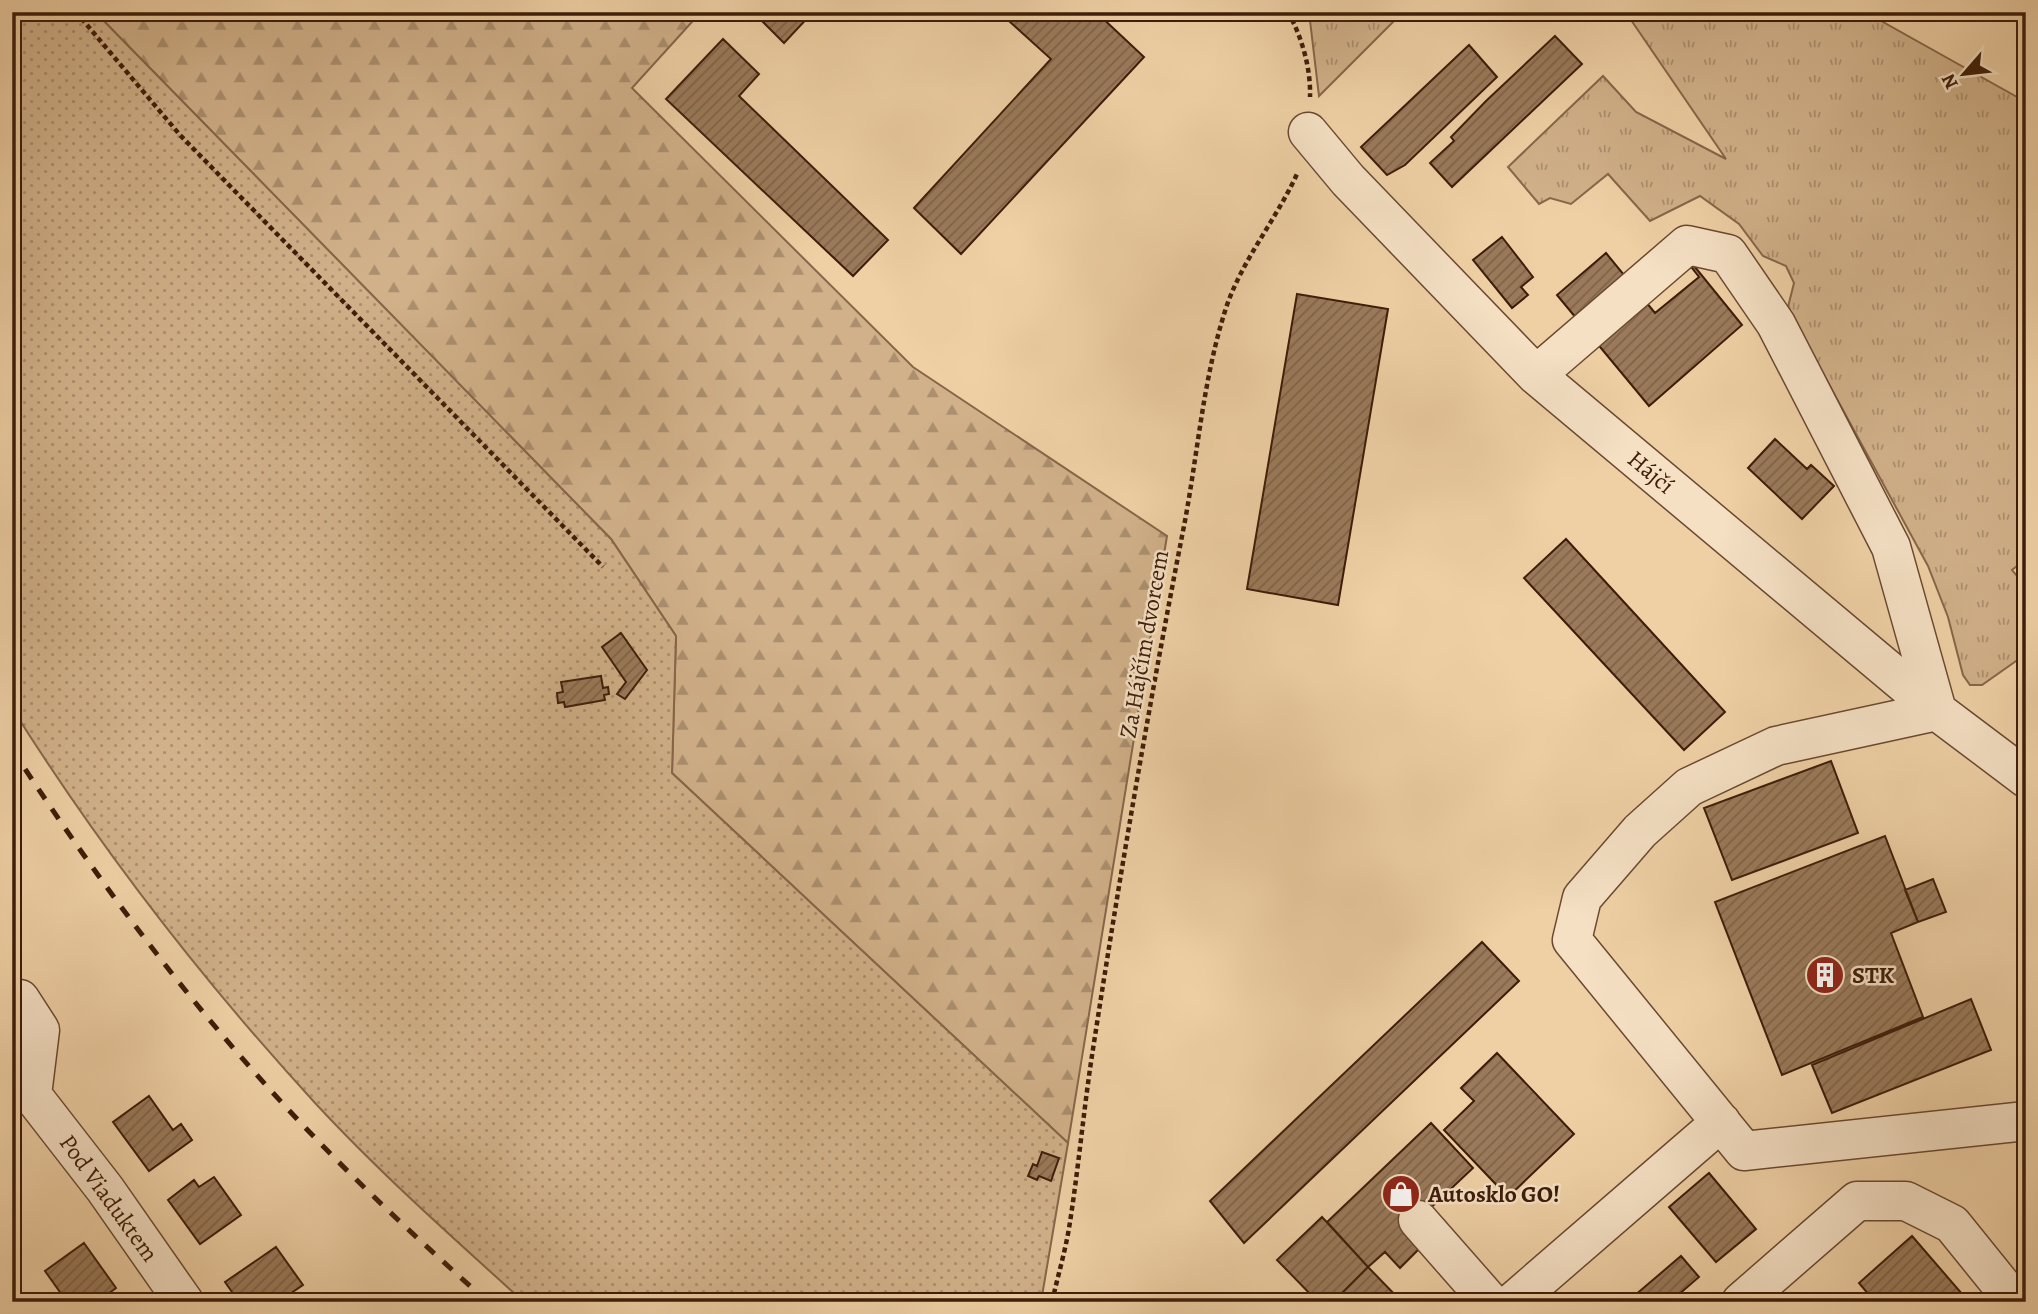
<svg xmlns="http://www.w3.org/2000/svg" width="2038" height="1314" font-family="Alegreya,serif">
<style>
.grass{fill:url(#grass-tufts);stroke:#87664a;stroke-width:2}
.forest{fill:url(#forest-firs);stroke:#87664a;stroke-width:2}
.garden{fill:url(#garden-dots);stroke:#87664a;stroke-width:2}
.building{fill:url(#building-hatch);stroke:#3d1c09;stroke-width:2}
.lines{fill:none;stroke-linecap:round;stroke-linejoin:round}
.minor-casing{stroke:#6a4930;stroke-width:41}
.path{stroke:#3d1c09;stroke-width:4.5;stroke-dasharray:5 3.5;stroke-linecap:butt}
.minor{stroke:#f5e0c4;stroke-width:38}
.rail{stroke:#3d1c09;stroke-width:5;stroke-dasharray:12 12;stroke-linecap:butt}
.labels{text-anchor:middle;stroke-width:5;stroke-linejoin:round;paint-order:stroke}
.street-label{font-size:24px;fill:#3d1c09;stroke:#f5e0c4}
.poi-label{font-size:24px;font-weight:bold;fill:#3d1c09;stroke:#f5e0c4;text-anchor:start}
</style>
<defs>
<pattern id="grass-tufts" width="24" height="20" patternUnits="userSpaceOnUse" patternTransform="scale(1.75)"><rect width="24" height="20" fill="#d1b18a"/><path d="M3 7l-1-3M5 7V3M7 7l1-3M15 17l-1-3M17 17v-4M19 17l1-3" fill="none" stroke="#ab8f6f"/></pattern>
<pattern id="forest-firs" width="22" height="20" patternUnits="userSpaceOnUse" patternTransform="scale(1.75)"><rect width="22" height="20" fill="#d1b18a"/><path d="M5 1l3.5 6h-7zM16 11l3.5 6h-7z" fill="#ab8f6f"/></pattern>
<pattern id="garden-dots" width="8" height="8" patternUnits="userSpaceOnUse" patternTransform="scale(1.75)"><rect width="8" height="8" fill="#d1b18a"/><path d="M2 2h.1M6 6h.1" fill="none" stroke="#ab8f6f" stroke-width="1.8" stroke-linecap="round"/></pattern>
<pattern id="building-hatch" width="6" height="6" patternUnits="userSpaceOnUse" patternTransform="scale(1.75)"><rect width="6" height="6" fill="#9a7a5a"/><path d="M-1 1l2-2M0 6l6-6M5 7l2-2" fill="none" stroke="#7f6349"/></pattern>
</defs>
<rect width="100%" height="100%" fill="#efd0a5"/>
<filter id="stains"><feTurbulence type="fractalNoise" baseFrequency=".00286" numOctaves="4"/><feColorMatrix values="0 0 0 0 .2 0 0 0 0 .09 0 0 0 0 .02 0 0 0 .5 -.17"/></filter>
<radialGradient id="worn" r=".72"><stop offset=".6" stop-color="#630" stop-opacity="0"/><stop offset="1" stop-color="#630" stop-opacity=".3"/></radialGradient>
<path class="grass" d="M 1309,12 L 1403,12 L 1319,96 Z
M 1616,12 L 1865,12 L 2026,102 L 2026,559 L 2012,570 L 2026,587 L 2026,654 L 1982,685 L 1970,685 L 1963,675 L 1948,617 L 1928,566 L 1795,322 L 1788,307 L 1794,283 L 1786,266 L 1763,256 L 1739,224 L 1700,196 L 1650,221 L 1608,174 L 1571,204 L 1550,198 L 1539,204 L 1508,167 L 1603,76 L 1636,112 L 1726,159 L 1631,20 Z"/>
<path class="forest" d="M 95,12 L 701,12 L 632,88 L 913,367 L 1167,536 L 1068,1143 L 672,773 L 676,636 L 611,539 Z"/>
<path class="garden" d="M 12,12 L 95,12 L 611,539 L 676,636 L 672,773 L 1068,1143 L 1041,1302 L 524,1302 C 453,1238 381,1174 316,1104 C 204,982 100,848 12,708 Z"/>
<path class="building" d="M 753,12 L 813,12 L 784,43 Z
M 999,12 L 1096,12 L 1144,57 L 961,254 L 914,208 L 1051,59 Z
M 1555,36 L 1582,64 L 1452,187 L 1430,163 L 1454,141 L 1451,137 L 1486,101 Z
M 723,39 L 759,74 L 739,96 L 888,240 L 853,276 L 666,99 Z
M 1469,45 L 1497,77 L 1405,165 L 1387,175 L 1361,147 Z
M 1502,237 L 1533,277 L 1521,287 L 1528,295 L 1512,308 L 1473,260 Z
M 1606,253 L 1655,313 L 1699,277 L 1689,264 L 1691,262 L 1742,325 L 1649,406 L 1557,295 Z
M 1297,294 L 1388,309 L 1338,605 L 1247,589 Z
M 1775,439 L 1807,469 L 1811,465 L 1834,486 L 1802,519 L 1748,468 Z
M 1566,539 L 1725,712 L 1684,750 L 1524,578 Z
M 621,633 L 647,670 L 625,699 L 617,694 L 626,682 L 602,647 Z
M 601,676 L 603,688 L 608,687 L 609,694 L 604,695 L 605,700 L 565,707 L 564,702 L 558,703 L 557,693 L 563,692 L 561,682 Z
M 1831,761 L 1858,833 L 1732,880 L 1704,808 Z
M 1885,836 L 1918,922 L 1891,933 L 1923,1017 L 1782,1075 L 1715,902 Z
M 1933,879 L 1946,912 L 1918,922 L 1905,890 Z
M 1482,942 L 1519,981 L 1244,1243 L 1210,1201 Z
M 1971,999 L 1991,1050 L 1832,1113 L 1812,1065 Z
M 1497,1053 L 1574,1134 L 1508,1197 L 1444,1130 L 1474,1101 L 1461,1088 Z
M 149,1096 L 173,1130 L 181,1124 L 192,1140 L 149,1171 L 113,1122 Z
M 1431,1123 L 1473,1168 L 1406,1231 L 1421,1247 L 1400,1268 L 1385,1252 L 1368,1267 L 1327,1222 Z
M 1042,1152 L 1059,1158 L 1051,1181 L 1039,1176 L 1037,1180 L 1028,1176 L 1033,1164 L 1037,1166 Z
M 1709,1173 L 1756,1229 L 1716,1262 L 1669,1207 Z
M 214,1177 L 241,1215 L 200,1244 L 168,1200 L 194,1180 L 199,1187 Z
M 1322,1217 L 1368,1267 L 1333,1302 L 1318,1302 L 1277,1260 Z
M 1912,1236 L 1969,1302 L 1875,1302 L 1859,1283 Z
M 84,1243 L 116,1288 L 97,1302 L 67,1302 L 45,1271 Z
M 276,1247 L 303,1285 L 284,1298 L 287,1302 L 239,1302 L 225,1282 Z
M 1681,1256 L 1699,1277 L 1670,1302 L 1627,1302 Z
M 1368,1267 L 1402,1302 L 1333,1302 Z"/>
<g class="lines">
<defs>
<path id="minor" d="M 1308,132 L 1348,180 L 1536,375 L 1937,711 L 2026,778
M 1536,375 L 1687,245 L 1728,254 L 1776,324 L 1891,547 L 1937,711 L 1776,746 L 1689,787 L 1640,831 L 1582,898 L 1572,940 L 1744,1151 L 2026,1121
M 12,998 L 20,999 L 40,1030 L 32,1095
M 12,1081 L 32,1095 L 105,1189 L 184,1302
M 1418,1220 L 1490,1302
M 1513,1302 L 1721,1122
M 1741,1302 L 1857,1201 L 1906,1201 L 1952,1224 L 2015,1302"/>
</defs>
<use href="#minor" class="minor-casing"/>
<path class="path" d="M 76,12 L 180,135 L 603,567
M 1288,12 C 1302,37 1311,69 1310,97
M 1052,1302 C 1058,1275 1066,1249 1070,1222 C 1079,1164 1084,1106 1093,1049 C 1120,874 1150,699 1184,526 C 1198,453 1203,379 1226,308 C 1242,260 1276,220 1297,174"/>
<use href="#minor" class="minor"/>
<path class="rail" d="M 12,749 C 98,881 192,1008 300,1122 C 359,1185 423,1244 488,1302"/>
</g>
<defs>
<symbol id="building-disc" viewBox="-11 -11 22 22"><circle r="9.5" fill="#8f2418" stroke="#f5e0c4"/><path d="M-4-6H4V6H1V3H-1V6H-4ZM-2.5-4.3h1.7v1.8h-1.7ZM.8-4.3h1.7v1.8H.8ZM-2.5-1h1.7V.8h-1.7ZM.8-1h1.7V.8H.8Z" fill="#fff"/></symbol>
<symbol id="shop-disc" viewBox="-11 -11 22 22"><circle r="9.5" fill="#8f2418" stroke="#f5e0c4"/><path d="M-5-2.5h2.3a2.7 3.5 0 0 1 5.4 0H5L5.5 6h-11ZM-1.5-2.5h3a1.5 2.3 0 0 0-3 0Z" fill="#fff"/></symbol>
</defs>
<g fill-rule="evenodd">
<use href="#building-disc" x="1803" y="953" width="44" height="44"/>
<use href="#shop-disc" x="1379" y="1172" width="44" height="44"/>
</g>
<g class="labels">
<g class="street-label">
<text transform="translate(1651 472) rotate(40)" y="8">Hájčí</text>
<text transform="translate(1144 644) rotate(-80)" y="8">Za Hájčím dvorcem</text>
<text transform="translate(109 1198) rotate(54)" y="8">Pod Viaduktem</text>
</g>
<g class="poi-label">
<text x="1852" y="983">STK</text>
<text x="1428" y="1202">Autosklo GO!</text>
</g>
</g>
<rect width="2038" height="1314" fill="none" stroke="#efd0a5" stroke-width="42"/>
<rect x="14" y="14" width="2010" height="1286" fill="none" stroke="#3d1c09" stroke-width="3.5"/>
<rect x="21" y="21" width="1996" height="1272" fill="none" stroke="#3d1c09" stroke-width="2"/>
<g transform="translate(1964 74) rotate(242)" stroke="#f5e0c4" stroke-width="5" paint-order="stroke">
<path d="M0-5L12 26L0 18L-12 26Z" fill="#3d1c09"/>
<text y="-10" font-size="19" font-weight="bold" text-anchor="middle" fill="#3d1c09">N</text>
</g>
<rect width="100%" height="100%" filter="url(#stains)"/>
<rect width="100%" height="100%" fill="url(#worn)"/>
</svg>
